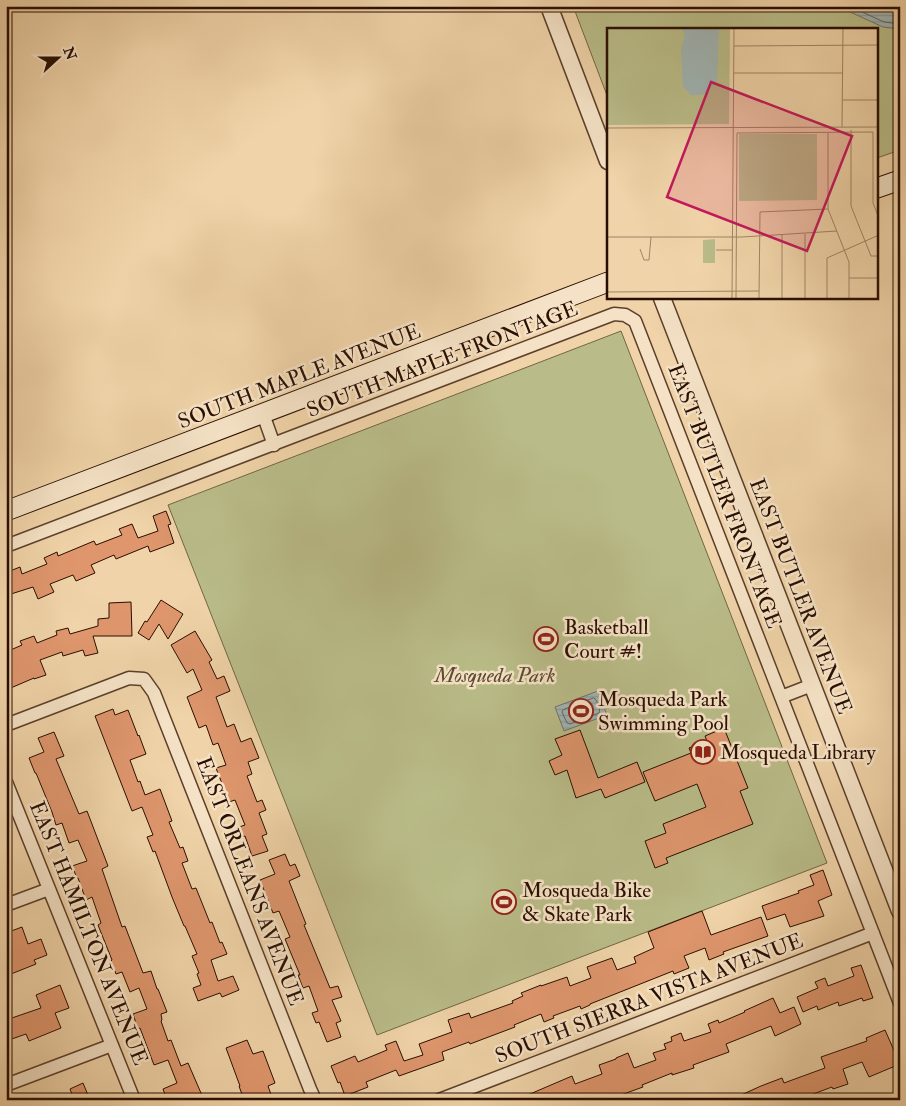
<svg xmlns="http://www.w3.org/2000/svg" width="906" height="1106" font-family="'IM FELL Double Pica',serif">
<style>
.green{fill:#b9bc88;stroke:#716544}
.water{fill:url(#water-rules);stroke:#70726c}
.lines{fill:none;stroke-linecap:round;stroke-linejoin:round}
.shore{stroke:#64625a;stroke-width:1}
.building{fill:#df966d;stroke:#290e00}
.minor-casing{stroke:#5b3f2a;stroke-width:15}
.tertiary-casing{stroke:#5b3f2a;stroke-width:19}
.secondary-casing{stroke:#290e00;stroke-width:21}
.minor{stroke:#f5e2c6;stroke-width:12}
.tertiary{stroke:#f5e2c6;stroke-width:16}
.secondary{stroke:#f5e2c6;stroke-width:19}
.labels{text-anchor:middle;stroke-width:5;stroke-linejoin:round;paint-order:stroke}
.street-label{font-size:21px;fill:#290e00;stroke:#f5e2c6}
.poi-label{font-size:21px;fill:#290e00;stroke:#f5e2c6;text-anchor:start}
.park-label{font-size:21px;font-style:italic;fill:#5b4b30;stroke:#f5e2c6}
.inset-road{fill:none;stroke:#a08465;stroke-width:1}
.view{fill:#c2185b;fill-opacity:0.15;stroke:#c2185b;stroke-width:2.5}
.inset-edge{fill:none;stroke:#290e00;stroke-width:2.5}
</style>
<defs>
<pattern id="water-rules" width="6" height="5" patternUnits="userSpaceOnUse" patternTransform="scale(1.25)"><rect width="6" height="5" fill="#a0b5b4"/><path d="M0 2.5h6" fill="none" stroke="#8a9a99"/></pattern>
</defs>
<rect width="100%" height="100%" fill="#f0d3a8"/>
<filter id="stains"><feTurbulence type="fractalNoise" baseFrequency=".004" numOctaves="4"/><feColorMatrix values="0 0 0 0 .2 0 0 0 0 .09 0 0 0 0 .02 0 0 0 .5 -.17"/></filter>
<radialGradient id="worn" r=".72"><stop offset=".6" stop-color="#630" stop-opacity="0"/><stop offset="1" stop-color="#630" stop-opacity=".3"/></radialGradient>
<path class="green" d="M 573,6 L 900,6 L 900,150 L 877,158 L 877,29 L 608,29 L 608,98 Z
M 621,331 L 827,863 L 377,1035 L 168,505 Z"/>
<path class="water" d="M 837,6 L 900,6 L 900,29 L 883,27 Z
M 598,691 L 607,715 L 564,731 L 555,707 Z"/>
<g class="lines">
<path class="shore" d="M 849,6 L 884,22 L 900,24
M 594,698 C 597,700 601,709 599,713 L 570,724 L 567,723 L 562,712 L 563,710 Z"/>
</g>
<path class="building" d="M 166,511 L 171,524 L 168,525 L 174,543 L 150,552 L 148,546 L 116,559 L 114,555 L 91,565 L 95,573 L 76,581 L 73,575 L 50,584 L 54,592 L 38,599 L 33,587 L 11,594 L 10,591 L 6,592 L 6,576 L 11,574 L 10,571 L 20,567 L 22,574 L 47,564 L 44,558 L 57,552 L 58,556 L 94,541 L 96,545 L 122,535 L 119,529 L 132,524 L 138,538 L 158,531 L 153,516 Z
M 161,600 L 183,614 L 168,639 L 159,624 L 149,640 L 138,633 L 145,621 L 147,622 Z
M 131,602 L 132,636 L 93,636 L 98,653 L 85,656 L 83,650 L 63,656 L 62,652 L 40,660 L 46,675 L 34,679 L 34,678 L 6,690 L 6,652 L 22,645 L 20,641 L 34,636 L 37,643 L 57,635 L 56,631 L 68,628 L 70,634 L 98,626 L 98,619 L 109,618 L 109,603 Z
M 195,631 L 212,660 L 209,662 L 217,679 L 224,676 L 230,691 L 216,697 L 227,727 L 234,724 L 241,742 L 251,738 L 259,758 L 248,762 L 252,774 L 247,776 L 257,802 L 262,800 L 266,810 L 259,813 L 267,834 L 262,836 L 268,851 L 252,856 L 245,836 L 242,837 L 239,827 L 245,825 L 235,800 L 229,802 L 216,768 L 226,765 L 218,743 L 213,745 L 206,725 L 199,728 L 187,697 L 202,690 L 193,669 L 187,673 L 171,645 Z
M 113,709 L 115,715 L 128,710 L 138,736 L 139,735 L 146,754 L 130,760 L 138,782 L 140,781 L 145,795 L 160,789 L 172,821 L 169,822 L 180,848 L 183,847 L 188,861 L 182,863 L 192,889 L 196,888 L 210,923 L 212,922 L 220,943 L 222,942 L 227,954 L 211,960 L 218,981 L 233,976 L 239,990 L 222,997 L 220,993 L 198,1001 L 193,988 L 201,985 L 197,974 L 199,973 L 192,956 L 197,954 L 185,926 L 184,926 L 172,897 L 155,851 L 153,852 L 147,837 L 153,835 L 142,807 L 132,811 L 95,716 Z
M 724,728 L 748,788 L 740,791 L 753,824 L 666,858 L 668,863 L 655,868 L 645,841 L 666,833 L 663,824 L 706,807 L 697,784 L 655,801 L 643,772 L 691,753 L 689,748 L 707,741 L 705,736 Z
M 580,730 L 598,778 L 637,762 L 645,782 L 605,798 L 601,789 L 576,798 L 567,770 L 555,775 L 549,761 L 562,755 L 555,739 Z
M 54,732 L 64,756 L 56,759 L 79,814 L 87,811 L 108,866 L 102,869 L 122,927 L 125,926 L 143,973 L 151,971 L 157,989 L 158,989 L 167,1012 L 161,1014 L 162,1020 L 161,1021 L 168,1041 L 171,1040 L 181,1066 L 188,1063 L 204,1100 L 167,1100 L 163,1089 L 177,1083 L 168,1060 L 154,1065 L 140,1028 L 138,1029 L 133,1014 L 147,1009 L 139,988 L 130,992 L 122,972 L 116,974 L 111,961 L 112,960 L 98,925 L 101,923 L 92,897 L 86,900 L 78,878 L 77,878 L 72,866 L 87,861 L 78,840 L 69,843 L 62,823 L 56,825 L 52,812 L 36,773 L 35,773 L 29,758 L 44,752 L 38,738 Z
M 285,854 L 290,866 L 295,864 L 300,876 L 289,881 L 306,924 L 304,925 L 330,988 L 338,986 L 342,997 L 332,1000 L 341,1021 L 336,1023 L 341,1037 L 327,1042 L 319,1022 L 316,1023 L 312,1013 L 318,1011 L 309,986 L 303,988 L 298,975 L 300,975 L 285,939 L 290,937 L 279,911 L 273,913 L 260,880 L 275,874 L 269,860 Z
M 823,870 L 832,895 L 818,901 L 824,916 L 790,927 L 785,914 L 767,920 L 762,906 L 799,893 L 798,891 L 814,885 L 810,875 Z
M 702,911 L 711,935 L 761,917 L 768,936 L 723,952 L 724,954 L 709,960 L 705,948 L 684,956 L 689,968 L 674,974 L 673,971 L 590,1004 L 590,1005 L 581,1009 L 580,1006 L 553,1016 L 554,1018 L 544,1022 L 541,1014 L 514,1025 L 515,1027 L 470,1044 L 469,1042 L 442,1052 L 444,1060 L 399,1076 L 396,1070 L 366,1082 L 368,1087 L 345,1096 L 340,1082 L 338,1083 L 331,1066 L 355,1056 L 358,1062 L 387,1050 L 385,1045 L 396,1041 L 404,1061 L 423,1055 L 419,1044 L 452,1032 L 448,1020 L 469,1013 L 471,1018 L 513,1003 L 512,1001 L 523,996 L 521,993 L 541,985 L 541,986 L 567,977 L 570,986 L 591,978 L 587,967 L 612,958 L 617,970 L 636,963 L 634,957 L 654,948 L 648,932 Z
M 22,927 L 28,944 L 41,939 L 47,955 L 34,960 L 36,964 L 6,976 L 6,933 Z
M 861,965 L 873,998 L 863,1001 L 862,998 L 839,1006 L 838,1002 L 818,1010 L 817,1006 L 803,1012 L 797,997 L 818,988 L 815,982 L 825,978 L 828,986 L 854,976 L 851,968 Z
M 60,985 L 69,1008 L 55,1013 L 61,1028 L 29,1041 L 26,1034 L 6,1041 L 6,1020 L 41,1008 L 36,995 Z
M 773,998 L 780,1013 L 794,1007 L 801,1024 L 775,1036 L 771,1026 L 726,1044 L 729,1052 L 693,1065 L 694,1068 L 672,1075 L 672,1073 L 642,1085 L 643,1087 L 607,1100 L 587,1100 L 586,1095 L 575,1100 L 516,1100 L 572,1076 L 575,1084 L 602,1074 L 599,1065 L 616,1059 L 616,1058 L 628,1053 L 634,1068 L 656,1060 L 653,1053 L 666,1049 L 664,1044 L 672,1041 L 671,1037 L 681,1033 L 684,1041 L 711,1032 L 708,1024 L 718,1020 L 719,1023 L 745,1012 L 744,1011 Z
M 885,1030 L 900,1064 L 869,1077 L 862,1062 L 843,1069 L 848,1084 L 833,1089 L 832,1087 L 797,1100 L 796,1096 L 786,1100 L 730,1100 L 761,1086 L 782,1078 L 784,1083 L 825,1068 L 821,1057 L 867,1041 L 866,1038 Z
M 247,1040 L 253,1054 L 263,1051 L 275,1083 L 268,1086 L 273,1100 L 244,1100 L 239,1086 L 240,1086 L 226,1048 Z
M 83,1083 L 90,1100 L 74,1100 L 70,1089 Z"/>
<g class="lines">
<defs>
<path id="minor" d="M 263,414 L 274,445
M 6,546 L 614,314 L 625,315 L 635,321 L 900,1003
M 781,697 L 812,685
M 6,725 L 129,678 L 144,679 L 154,693 L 310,1089 L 315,1100
M 6,782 L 134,1100
M 6,905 L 49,889
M 6,1085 L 112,1045
M 439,1100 L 873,933
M 898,1100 L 900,1099"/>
<path id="tertiary" d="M 549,6 L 608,161
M 662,298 L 900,911"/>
<path id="secondary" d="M 877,188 L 900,180
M 6,511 L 608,282"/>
</defs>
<use href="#minor" class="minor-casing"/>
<use href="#tertiary" class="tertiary-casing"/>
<use href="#secondary" class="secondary-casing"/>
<use href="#minor" class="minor"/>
<use href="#tertiary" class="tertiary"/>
<use href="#secondary" class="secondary"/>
</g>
<defs>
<symbol id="stadium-ring" viewBox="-11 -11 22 22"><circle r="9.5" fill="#f5e2c6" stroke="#8f2418" stroke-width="1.5"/><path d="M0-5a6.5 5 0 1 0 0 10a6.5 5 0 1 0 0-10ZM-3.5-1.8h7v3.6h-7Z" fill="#8f2418"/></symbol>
<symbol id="library-ring" viewBox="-11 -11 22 22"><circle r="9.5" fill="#f5e2c6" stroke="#8f2418" stroke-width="1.5"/><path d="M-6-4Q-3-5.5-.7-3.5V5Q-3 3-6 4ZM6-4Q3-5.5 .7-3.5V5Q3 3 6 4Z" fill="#8f2418"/></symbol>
</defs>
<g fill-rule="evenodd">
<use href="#stadium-ring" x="532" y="625" width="28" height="28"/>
<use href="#stadium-ring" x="567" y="697" width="28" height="28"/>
<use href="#library-ring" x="689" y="738" width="28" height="28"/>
<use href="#stadium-ring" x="490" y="888" width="28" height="28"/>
</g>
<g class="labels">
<g class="street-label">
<text transform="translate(442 359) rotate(-21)" y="7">SOUTH MAPLE FRONTAGE</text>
<text transform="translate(299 376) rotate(-21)" y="7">SOUTH MAPLE AVENUE</text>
<text transform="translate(725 496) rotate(69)" y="7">EAST BUTLER FRONTAGE</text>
<text transform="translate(801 596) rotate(69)" y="7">EAST BUTLER AVENUE</text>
<text transform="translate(250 881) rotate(69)" y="7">EAST ORLEANS AVENUE</text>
<text transform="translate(89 933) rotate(68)" y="7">EAST HAMILTON AVENUE</text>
<text transform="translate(649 998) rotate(-21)" y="7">SOUTH SIERRA VISTA AVENUE</text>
</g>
<g class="poi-label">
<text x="564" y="634">Basketball<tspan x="564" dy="24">Court #!</tspan></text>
<text x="598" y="706">Mosqueda Park<tspan x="598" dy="24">Swimming Pool</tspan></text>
<text x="720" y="759">Mosqueda Library</text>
<text x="522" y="897">Mosqueda Bike<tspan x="522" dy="24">&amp; Skate Park</tspan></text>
</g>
<g class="park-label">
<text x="495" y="682">Mosqueda Park</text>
</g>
</g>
<g transform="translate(607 28)">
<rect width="271" height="271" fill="#f0d3a8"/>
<path d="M 0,0 L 123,0 L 122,96 L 0,97 ZM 132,106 L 210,106 L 210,172 L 132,173 ZM 108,211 L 108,235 L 96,235 L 96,212 Z" fill="#b9bc88"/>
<path d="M 75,0 L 112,0 L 110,52 L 99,65 L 93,67 L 84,67 L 76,59 L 74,21 L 78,8 Z" fill="#a0b5b4"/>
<path class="inset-road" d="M 127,18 L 272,17M 127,45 L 236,45M 236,72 L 272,72M 235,99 L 236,0M 0,100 L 272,99M 244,102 L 244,178 L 264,228 L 272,228M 221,104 L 221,181 L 242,234 L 242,271M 266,104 L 266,175 L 272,190M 0,209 L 135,209 L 230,203M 33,221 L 37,232 L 42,232 L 44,209M 109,222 L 125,222M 242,250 L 272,250M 0,264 L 152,263M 125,271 L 127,0M 129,271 L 130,105 L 266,104M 152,271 L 153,184 L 221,181M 175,271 L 175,206M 198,271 L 198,206M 220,271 L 220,230 L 272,207"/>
<path class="view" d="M 104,54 L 245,108 L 200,223 L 60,169 Z"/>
<rect width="271" height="271" class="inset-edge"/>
</g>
<rect width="906" height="1106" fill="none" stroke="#f0d3a8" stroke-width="25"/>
<rect x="8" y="8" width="891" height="1091" fill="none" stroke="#290e00" stroke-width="2.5"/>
<rect x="12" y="12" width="881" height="1081" fill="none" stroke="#290e00"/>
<g transform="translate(58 58) rotate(69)" stroke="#f5e2c6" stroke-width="4" paint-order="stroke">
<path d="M0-4L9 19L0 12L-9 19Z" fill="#290e00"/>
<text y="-8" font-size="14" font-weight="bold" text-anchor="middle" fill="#290e00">N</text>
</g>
<rect width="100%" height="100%" filter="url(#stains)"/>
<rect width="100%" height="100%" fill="url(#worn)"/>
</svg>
